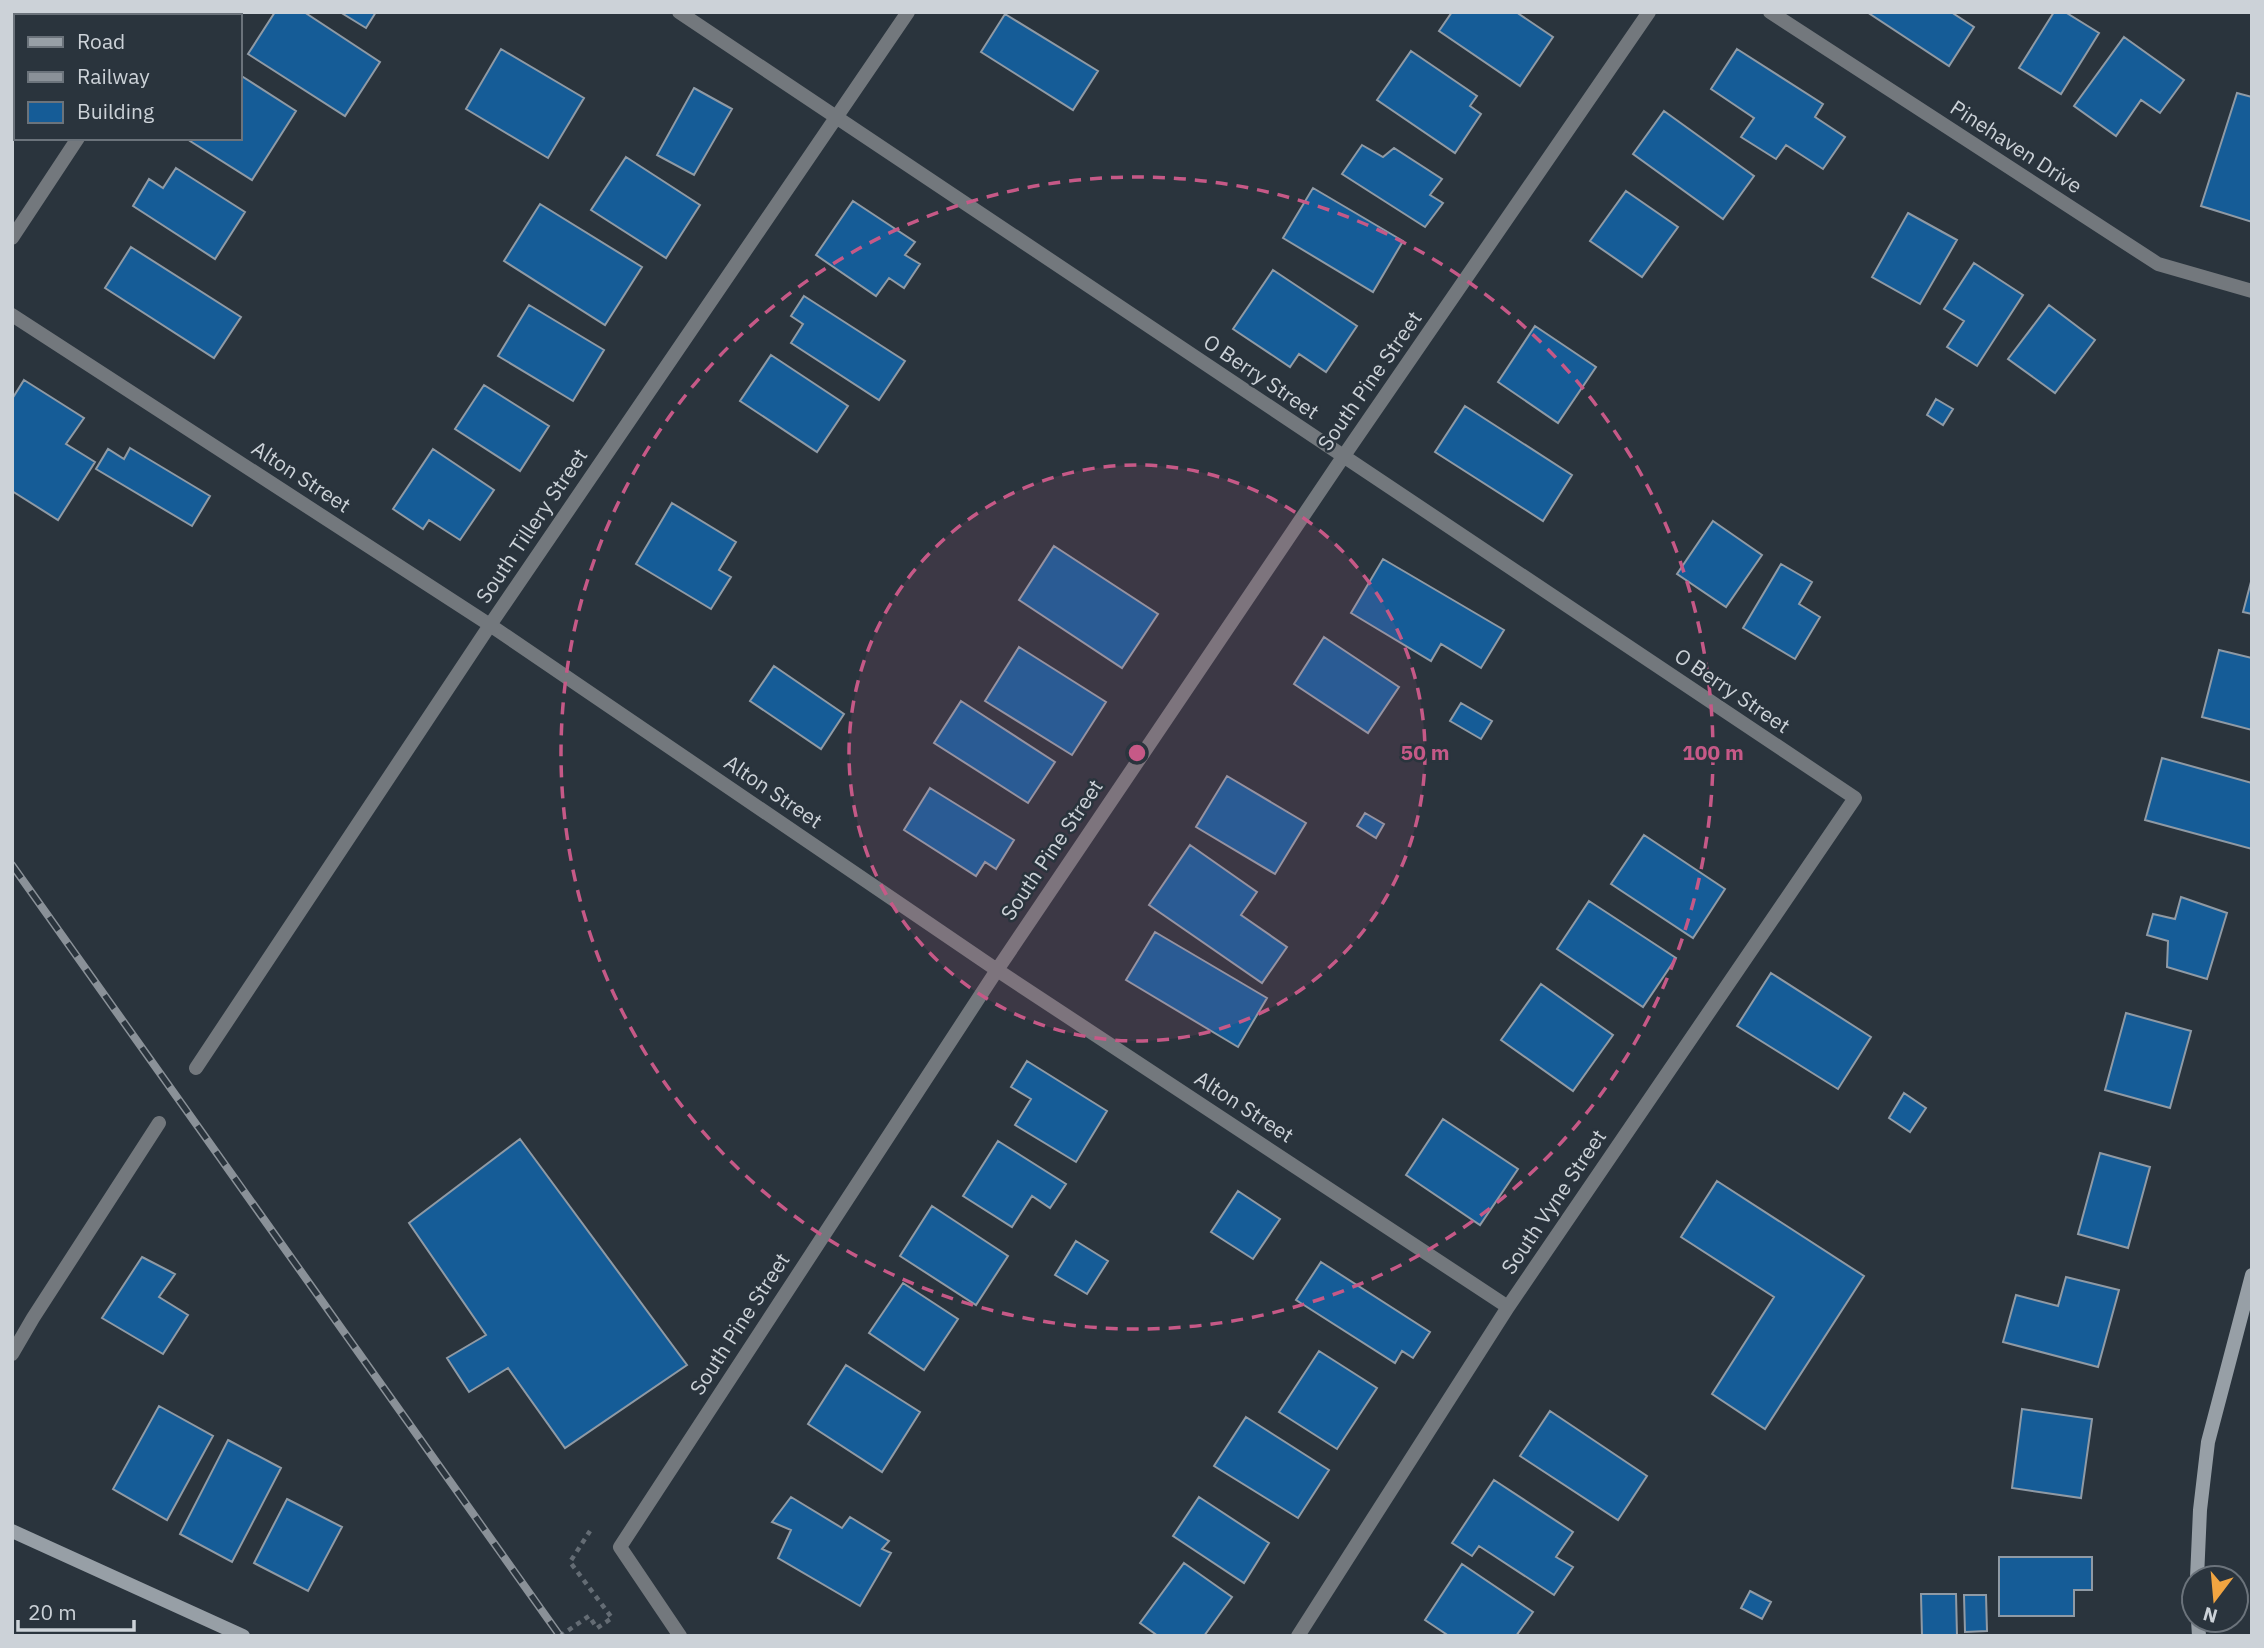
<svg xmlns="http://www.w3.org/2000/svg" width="2264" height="1648" font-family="'IBM Plex Sans',sans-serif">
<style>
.building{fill:#155c97;stroke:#8f9aa5;stroke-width:2}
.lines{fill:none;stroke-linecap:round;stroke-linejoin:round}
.path{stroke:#646c74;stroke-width:4.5;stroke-dasharray:5 5;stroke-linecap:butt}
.street{stroke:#73787d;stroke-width:14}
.secondary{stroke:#979fa6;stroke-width:14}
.rail-casing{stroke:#8a9198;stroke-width:8}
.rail{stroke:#2a343d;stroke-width:5;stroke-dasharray:16;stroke-linecap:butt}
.ring{fill:none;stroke:#c65987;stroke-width:3.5;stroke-dasharray:12 9}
.labels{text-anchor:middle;stroke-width:5;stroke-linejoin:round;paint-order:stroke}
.street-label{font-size:21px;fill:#ccd2d8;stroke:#2a343d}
.centre{fill:#c65987;stroke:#2a343d;stroke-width:3.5}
.ring-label{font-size:21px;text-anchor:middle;font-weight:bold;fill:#c65987;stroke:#2a343d;stroke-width:5;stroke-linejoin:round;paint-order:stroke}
</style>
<rect width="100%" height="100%" fill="#2a343d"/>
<path class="building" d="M 275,12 L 304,12 L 380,62 L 345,116 L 248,54 Z
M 340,12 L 376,12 L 366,28 Z
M 1452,12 L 1516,12 L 1553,37 L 1520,86 L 1439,31 Z
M 1867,12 L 1951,12 L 1974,27 L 1949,66 Z
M 2054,12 L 2065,12 L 2099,33 L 2061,94 L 2019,68 Z
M 1005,14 L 1098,71 L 1073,110 L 981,52 Z
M 2124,37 L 2184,80 L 2160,113 L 2141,100 L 2116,136 L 2074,106 Z
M 501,49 L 584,98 L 548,158 L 466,109 Z
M 1737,49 L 1823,104 L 1815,117 L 1845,137 L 1823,169 L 1786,145 L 1776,159 L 1741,137 L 1754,118 L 1711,89 Z
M 1411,51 L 1477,96 L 1470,106 L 1481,114 L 1455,153 L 1377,100 Z
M 240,75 L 296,111 L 252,180 L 190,141 L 192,138 L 240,138 Z
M 694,88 L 732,109 L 694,175 L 657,155 Z
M 2237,93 L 2252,97 L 2252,222 L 2201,206 Z
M 1664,111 L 1754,176 L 1723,219 L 1633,154 Z
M 1362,145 L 1383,157 L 1394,148 L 1442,179 L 1430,195 L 1443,203 L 1425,227 L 1342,174 Z
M 626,157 L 700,205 L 666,258 L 591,210 Z
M 176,168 L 245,212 L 215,259 L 133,206 L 149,179 L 163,188 Z
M 1313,188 L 1403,241 L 1373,292 L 1283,238 Z
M 1626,191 L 1678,227 L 1642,277 L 1590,241 Z
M 853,201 L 915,242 L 905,255 L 920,264 L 904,288 L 889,278 L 876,296 L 816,255 Z
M 540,204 L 642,267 L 605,325 L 504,261 Z
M 1908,213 L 1957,240 L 1920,304 L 1872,277 Z
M 131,247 L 241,317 L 214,358 L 105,288 Z
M 1974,263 L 2023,295 L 1977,366 L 1947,347 L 1964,321 L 1944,309 Z
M 1273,270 L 1357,326 L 1326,372 L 1299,354 L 1290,367 L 1233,329 Z
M 804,296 L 905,361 L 879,400 L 791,343 L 803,324 L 791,316 Z
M 529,305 L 604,350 L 573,401 L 498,356 Z
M 2049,305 L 2095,340 L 2055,393 L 2008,359 Z
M 1535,326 L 1596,367 L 1558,423 L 1498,382 Z
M 771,355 L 848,406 L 817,452 L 740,401 Z
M 24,380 L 84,418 L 66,444 L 95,462 L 58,520 L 12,491 L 12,399 Z
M 484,385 L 549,426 L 520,471 L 455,429 Z
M 1936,399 L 1953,409 L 1943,425 L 1927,415 Z
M 1465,406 L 1572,475 L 1543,521 L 1435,452 Z
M 130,448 L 210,496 L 192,526 L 96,469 L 108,449 L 124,459 Z
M 433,449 L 494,490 L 460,540 L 429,520 L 423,529 L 393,509 Z
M 672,503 L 736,542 L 719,570 L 731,577 L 711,609 L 636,564 Z
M 1713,521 L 1762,555 L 1726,607 L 1677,574 Z
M 1054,546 L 1158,614 L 1122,668 L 1019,600 Z
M 1383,559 L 1504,630 L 1481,668 L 1441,644 L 1431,661 L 1351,613 Z
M 1781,564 L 1812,582 L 1799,604 L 1820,617 L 1795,659 L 1743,628 Z
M 2252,578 L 2252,614 L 2243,612 Z
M 1324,637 L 1399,687 L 1368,733 L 1294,684 Z
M 1019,647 L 1106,702 L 1072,755 L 985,701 Z
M 2219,650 L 2252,658 L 2252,730 L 2202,717 Z
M 774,666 L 844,714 L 821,749 L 750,701 Z
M 961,701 L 1055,762 L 1028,803 L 934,743 Z
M 1461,703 L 1492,721 L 1481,739 L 1450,721 Z
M 2162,758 L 2252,783 L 2252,849 L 2145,820 Z
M 1227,776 L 1306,823 L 1275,874 L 1196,827 Z
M 930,788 L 1014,840 L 996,869 L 985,862 L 976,876 L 904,830 Z
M 1365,813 L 1384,824 L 1376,838 L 1357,826 Z
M 1644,835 L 1725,889 L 1693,938 L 1611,884 Z
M 1190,845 L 1257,892 L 1241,915 L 1287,947 L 1262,983 L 1149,905 Z
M 2181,897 L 2227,913 L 2207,979 L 2167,967 L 2168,941 L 2147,935 L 2153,914 L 2175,919 Z
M 1589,901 L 1676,958 L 1643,1007 L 1557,949 Z
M 1155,932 L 1267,998 L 1238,1047 L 1126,980 Z
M 1771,973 L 1871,1037 L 1838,1089 L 1737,1026 Z
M 1541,984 L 1613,1035 L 1573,1091 L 1501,1040 Z
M 2126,1013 L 2191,1031 L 2170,1108 L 2105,1090 Z
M 1027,1061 L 1107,1111 L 1076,1162 L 1015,1125 L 1031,1099 L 1011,1087 Z
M 1904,1093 L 1926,1108 L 1910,1132 L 1889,1118 Z
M 1443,1119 L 1518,1169 L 1480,1225 L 1406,1175 Z
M 520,1139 L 687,1365 L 565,1448 L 508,1368 L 469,1392 L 447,1358 L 486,1335 L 409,1223 Z
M 998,1141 L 1066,1184 L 1050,1208 L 1032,1196 L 1012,1227 L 963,1196 Z
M 2100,1153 L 2150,1167 L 2128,1248 L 2078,1234 Z
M 1717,1181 L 1864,1276 L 1765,1429 L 1712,1394 L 1774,1297 L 1681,1237 Z
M 1238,1191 L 1280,1219 L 1253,1259 L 1211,1232 Z
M 932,1206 L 1008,1256 L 976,1305 L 900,1256 Z
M 1076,1241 L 1108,1261 L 1087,1294 L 1055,1275 Z
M 142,1257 L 175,1274 L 159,1297 L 188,1315 L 163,1354 L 102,1318 Z
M 1321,1262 L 1430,1332 L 1413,1358 L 1402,1351 L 1395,1363 L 1296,1300 Z
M 2066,1277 L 2119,1290 L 2098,1367 L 2003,1342 L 2016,1295 L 2058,1306 Z
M 903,1283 L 958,1319 L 924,1370 L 869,1333 Z
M 1319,1351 L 1377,1388 L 1337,1449 L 1279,1412 Z
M 846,1365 L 920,1412 L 882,1472 L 808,1424 Z
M 159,1406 L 213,1436 L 167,1520 L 113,1489 Z
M 2022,1409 L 2092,1419 L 2081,1498 L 2012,1488 Z
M 1550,1411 L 1647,1476 L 1618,1520 L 1520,1456 Z
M 1246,1417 L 1329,1470 L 1298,1518 L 1214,1466 Z
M 228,1440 L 281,1468 L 232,1562 L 180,1534 Z
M 1494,1480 L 1573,1532 L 1556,1557 L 1573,1567 L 1554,1595 L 1479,1546 L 1472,1556 L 1452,1543 Z
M 791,1497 L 842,1528 L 850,1517 L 889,1541 L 882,1549 L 891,1553 L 860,1606 L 778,1558 L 791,1530 L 772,1522 Z
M 1199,1497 L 1269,1543 L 1244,1583 L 1173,1536 Z
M 287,1499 L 342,1527 L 308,1591 L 254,1563 Z
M 1999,1557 L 2092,1557 L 2092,1590 L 2074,1590 L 2074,1616 L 1999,1616 Z
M 1184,1563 L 1232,1597 L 1204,1636 L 1158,1636 L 1140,1623 Z
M 1462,1564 L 1533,1612 L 1516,1636 L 1449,1636 L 1425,1620 Z
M 1750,1591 L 1771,1602 L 1762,1619 L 1741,1608 Z
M 1921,1594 L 1956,1594 L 1957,1636 L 1922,1636 Z
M 1964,1595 L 1986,1595 L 1987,1631 L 1965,1632 Z"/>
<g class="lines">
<path class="path" d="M 560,1636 L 589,1616 L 597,1628 L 612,1618 L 570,1562 L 590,1531"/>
<path class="street" d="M 154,12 L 158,16
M 679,12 L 1855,798 L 1508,1307 L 1298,1636
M 1770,12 L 2158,264 L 2252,291
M 12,238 L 78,138
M 12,315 L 490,625 L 997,970 L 1508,1307
M 196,1068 L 490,625 L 908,12
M 12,1354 L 33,1318 L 159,1123
M 680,1636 L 620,1547 L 997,970 L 1343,457 L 1649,12"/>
<path class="secondary" d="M 12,1531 L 243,1636
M 2197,1578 L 2200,1510 L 2208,1442 L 2252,1275
M 2198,1620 L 2199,1636"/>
<defs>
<path id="rail" d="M 12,865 L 560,1636"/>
</defs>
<use href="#rail" class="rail-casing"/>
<use href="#rail" class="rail"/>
</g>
<circle cx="1137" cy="753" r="288" fill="#c65987" fill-opacity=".12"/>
<g class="ring">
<circle cx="1137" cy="753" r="288"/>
<circle cx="1137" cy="753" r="576"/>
</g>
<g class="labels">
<g class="street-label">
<text transform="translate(2016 147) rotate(33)" y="7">Pinehaven Drive</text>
<text transform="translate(1261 377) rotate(34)" y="7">O Berry Street</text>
<text transform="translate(1370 381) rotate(-55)" y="7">South Pine Street</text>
<text transform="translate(301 477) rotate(33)" y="7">Alton Street</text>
<text transform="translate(532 526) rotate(-56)" y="7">South Tillery Street</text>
<text transform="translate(1732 691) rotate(34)" y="7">O Berry Street</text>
<text transform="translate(773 792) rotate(34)" y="7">Alton Street</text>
<text transform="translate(1052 850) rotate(-56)" y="7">South Pine Street</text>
<text transform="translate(1244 1107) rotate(33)" y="7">Alton Street</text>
<text transform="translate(1554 1202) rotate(-56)" y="7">South Vyne Street</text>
<text transform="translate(740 1324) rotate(-57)" y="7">South Pine Street</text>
</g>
</g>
<circle cx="1137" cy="753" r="10" class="centre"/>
<g class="ring-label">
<text x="1425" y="760">50 m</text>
<text x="1713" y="760">100 m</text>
</g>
<rect width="2264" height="1648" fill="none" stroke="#ccd2d8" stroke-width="28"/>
<rect x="14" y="14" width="228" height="126" fill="#2a343d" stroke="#6b737b" stroke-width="2"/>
<rect x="28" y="37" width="35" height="10" fill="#979fa6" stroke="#6b737b" stroke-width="2"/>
<text x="77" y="49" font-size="21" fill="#ccd2d8">Road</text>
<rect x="28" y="72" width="35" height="10" fill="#8a9198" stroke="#6b737b" stroke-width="2"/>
<text x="77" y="84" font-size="21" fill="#ccd2d8">Railway</text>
<rect x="28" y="102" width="35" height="21" fill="#155c97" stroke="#6b737b" stroke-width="2"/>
<text x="77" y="119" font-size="21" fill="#ccd2d8">Building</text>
<g transform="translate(2215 1599) rotate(196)"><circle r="33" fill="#2a343d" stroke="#6b737b" stroke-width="2"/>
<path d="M0-5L12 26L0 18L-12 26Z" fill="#f2a541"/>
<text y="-10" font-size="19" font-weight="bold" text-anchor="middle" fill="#ccd2d8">N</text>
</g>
<path d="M18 1620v10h116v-10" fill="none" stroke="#ccd2d8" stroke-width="3.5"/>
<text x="28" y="1620" font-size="21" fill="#ccd2d8" stroke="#2a343d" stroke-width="5" paint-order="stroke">20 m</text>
</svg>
